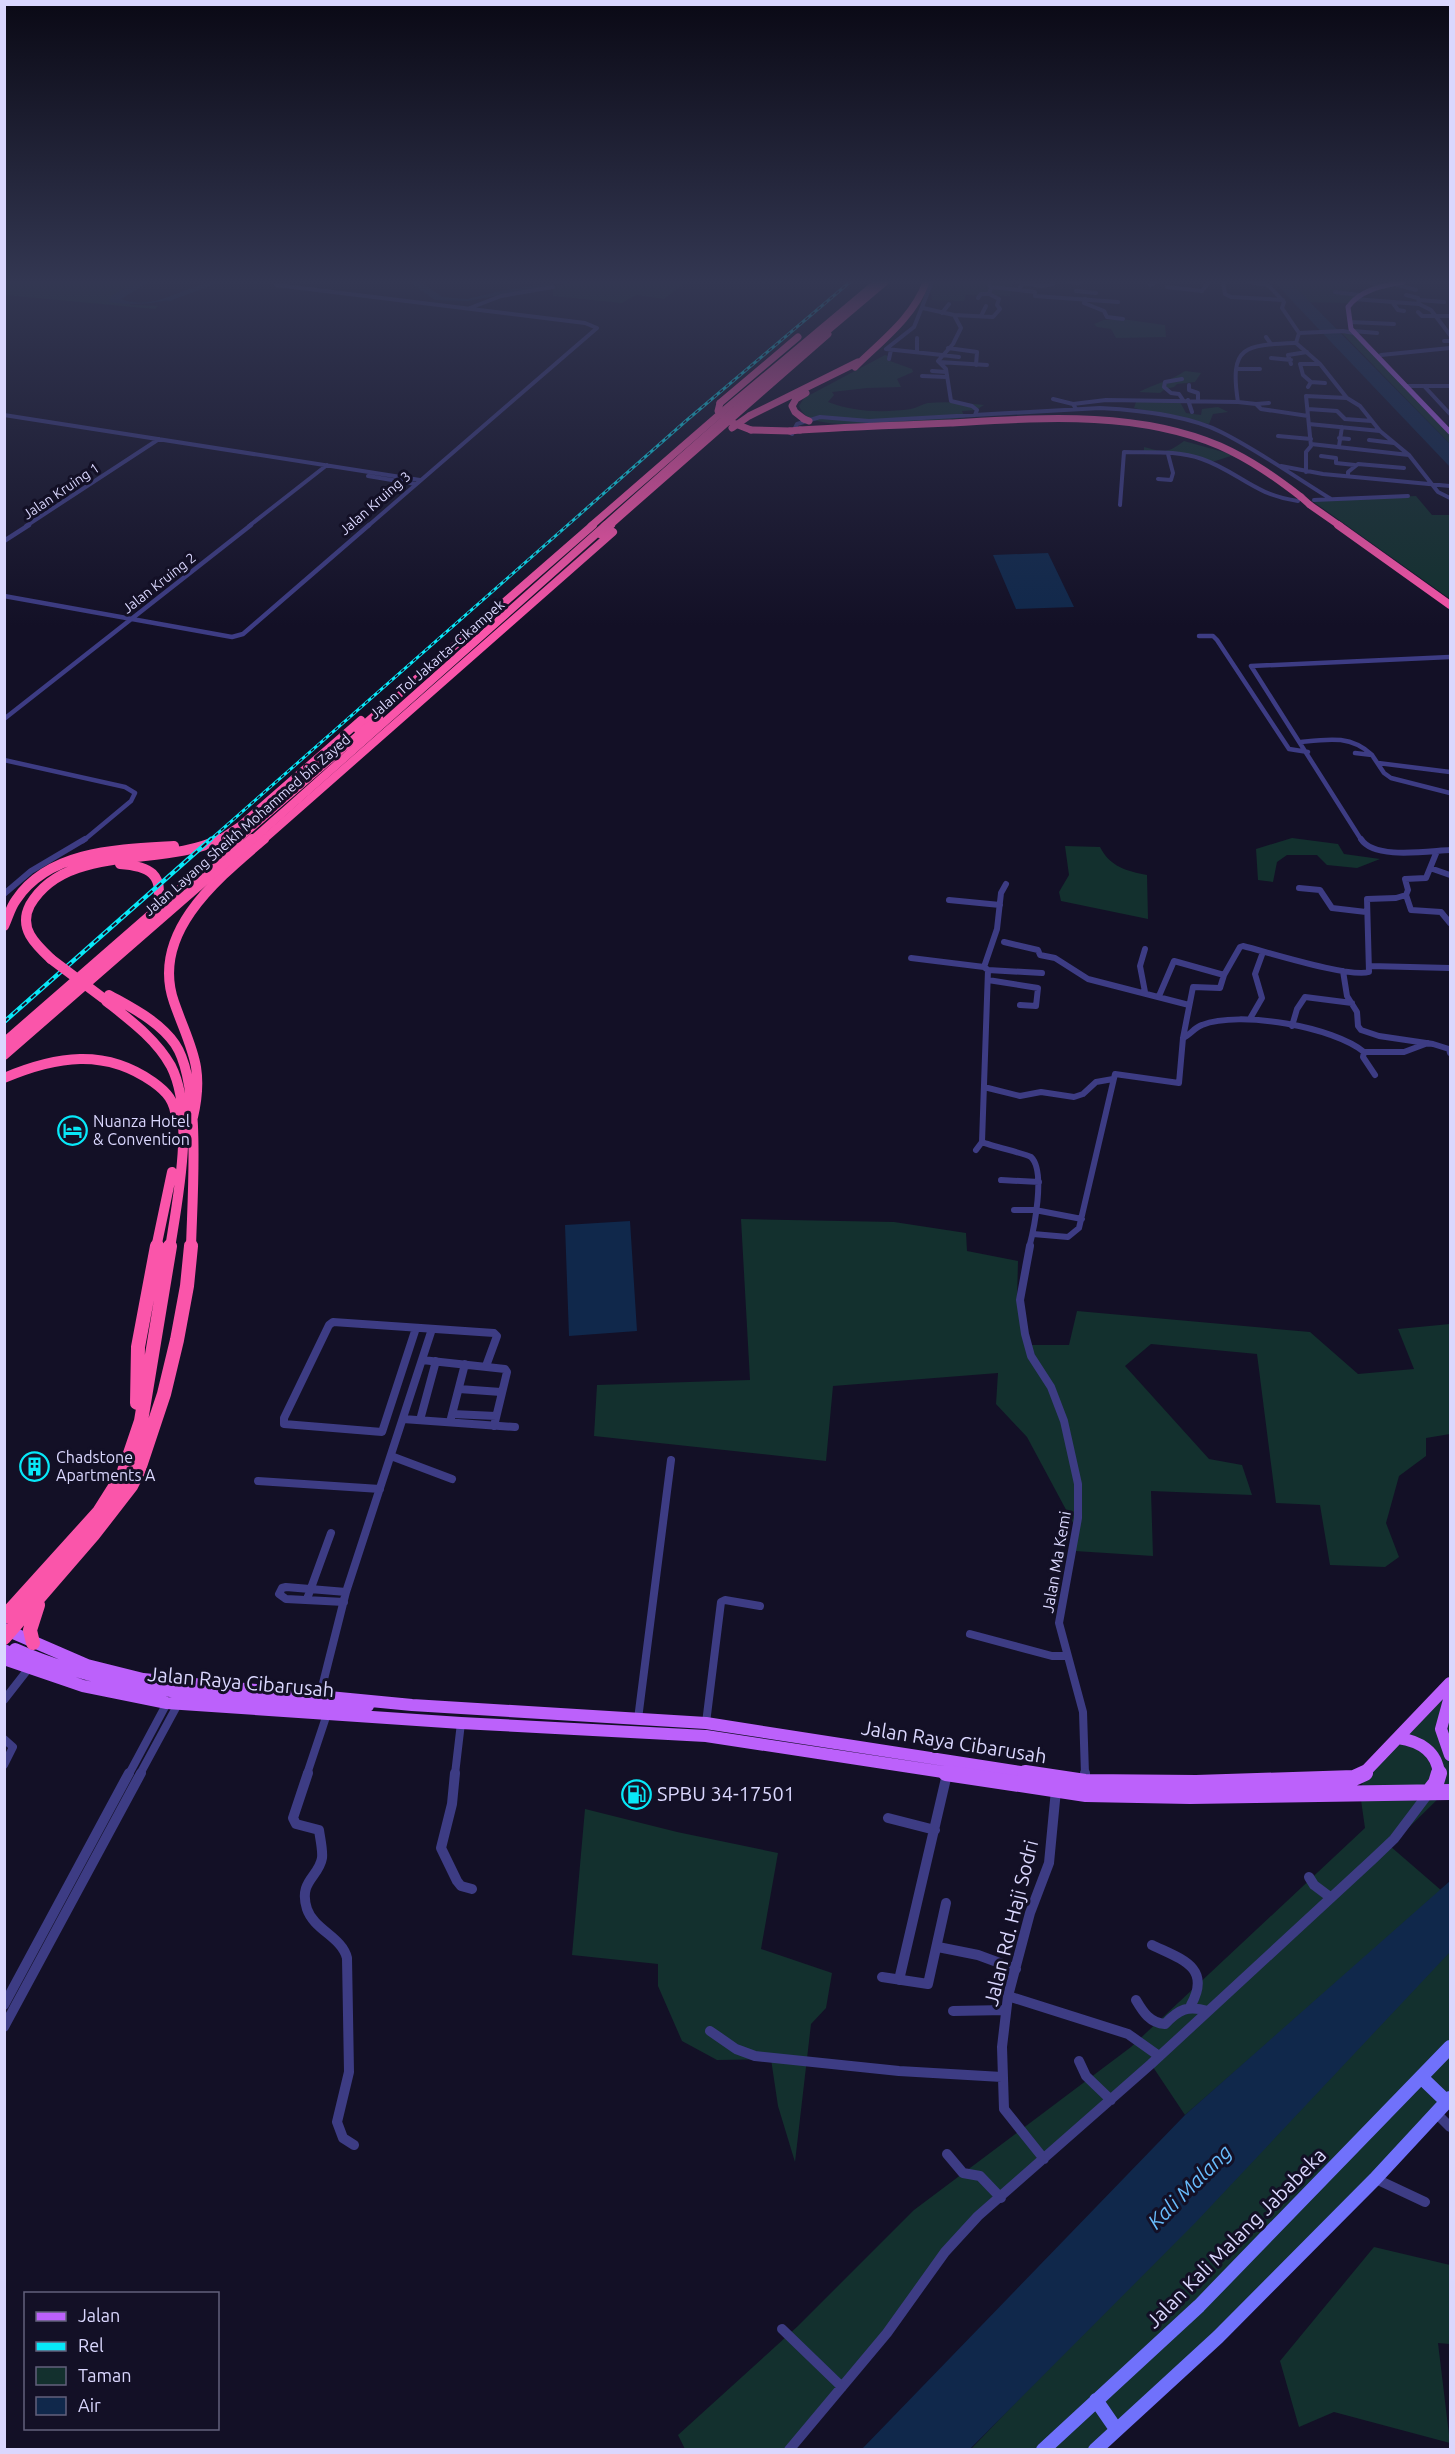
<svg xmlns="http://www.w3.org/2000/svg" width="1455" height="2454" font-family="Ubuntu,sans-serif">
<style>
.green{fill:#13302e}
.water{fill:#10284b}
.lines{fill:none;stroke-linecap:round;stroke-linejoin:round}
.river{fill:#10284b;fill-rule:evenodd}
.minor-far4{stroke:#3d3c84;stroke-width:4}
.minor-far3{stroke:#3d3c84;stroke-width:4.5}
.minor-far2{stroke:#3d3c84;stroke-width:6}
.minor-far1{stroke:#3d3c84;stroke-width:8}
.minor{stroke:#3d3c84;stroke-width:10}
.secondary{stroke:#7071fb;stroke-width:14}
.primary-far2{stroke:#bc61fb;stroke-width:5}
.primary-far1{stroke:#bc61fb;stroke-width:12}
.primary{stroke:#bc61fb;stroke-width:16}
.motorway-far3{stroke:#fa55aa;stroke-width:7}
.motorway-far2{stroke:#fa55aa;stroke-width:8}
.motorway-far1{stroke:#fa55aa;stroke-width:10}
.motorway{stroke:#fa55aa;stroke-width:14}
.rail-far1-casing{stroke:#08e8f8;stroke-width:3}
.rail-casing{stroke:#08e8f8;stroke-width:4.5}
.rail-far1{stroke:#131026;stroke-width:1.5;stroke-dasharray:4;stroke-linecap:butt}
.rail{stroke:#131026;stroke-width:2;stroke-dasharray:6;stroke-linecap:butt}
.motorway-bridge-far2{stroke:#fa55aa;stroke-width:7}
.motorway-bridge-far1{stroke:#fa55aa;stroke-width:8}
.motorway-bridge{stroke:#fa55aa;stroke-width:10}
.labels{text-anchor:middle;stroke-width:6;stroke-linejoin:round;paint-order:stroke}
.far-street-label{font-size:14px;fill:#dad7fe;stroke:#131026}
.poi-label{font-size:16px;fill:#dad7fe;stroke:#131026;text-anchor:start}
.street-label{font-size:16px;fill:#dad7fe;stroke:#131026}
.near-street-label{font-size:20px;fill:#dad7fe;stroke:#131026}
.near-poi-label{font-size:20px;fill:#dad7fe;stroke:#131026;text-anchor:start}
.near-water-label{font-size:21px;font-style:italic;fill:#68bbfb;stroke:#131026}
</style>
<rect width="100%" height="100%" fill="#131026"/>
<path class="green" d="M 4,282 L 138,282 L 113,295 L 131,305 L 158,306 L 155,309 L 5,295 Z
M 570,282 L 686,282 L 664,299 L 636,295 L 622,303 L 553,296 L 553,287 Z
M 929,282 L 1025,282 L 1013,283 L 1010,296 L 966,295 L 964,301 L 932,300 Z
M 1286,282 L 1335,282 L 1351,285 L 1349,294 L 1359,296 L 1350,303 L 1301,302 Z
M 1121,319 L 1165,325 L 1166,337 L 1116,338 L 1111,329 L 1097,327 L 1094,324 L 1104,320 Z
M 1340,331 L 1354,333 L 1450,432 L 1450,444 Z
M 885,355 L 891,357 L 890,361 L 912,369 L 913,372 L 897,379 L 901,387 L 867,388 L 832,392 L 834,395 L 828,402 C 854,412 883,413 911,409 C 917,408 922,404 928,403 C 947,401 965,403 984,405 L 976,410 L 962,411 L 965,418 C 929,420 842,431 811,419 C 805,416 802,412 799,406 L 804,398 Z
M 1185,371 L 1201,373 L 1195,382 L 1177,384 L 1174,387 L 1165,389 L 1160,393 L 1139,392 C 1154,384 1170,381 1185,371 Z
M 1136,402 L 1180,402 L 1186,413 L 1201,415 L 1202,409 L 1218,407 L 1228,412 L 1213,414 L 1209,424 L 1134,408 Z
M 1184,441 L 1234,455 L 1209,463 L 1190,455 L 1144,452 L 1144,447 C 1163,452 1167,454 1184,441 Z
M 1416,496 L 1432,515 L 1450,515 L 1450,599 L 1311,500 Z
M 1292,838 L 1338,844 L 1344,854 L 1380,859 L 1357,868 L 1327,865 L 1317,855 L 1287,855 L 1277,862 L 1273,882 L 1258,880 L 1256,849 Z
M 1065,846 L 1100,847 C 1110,867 1127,871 1147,875 L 1148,919 L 1061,901 L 1059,892 L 1069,875 Z
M 741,1219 L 894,1222 L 966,1233 L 967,1251 L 1018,1261 L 1017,1301 L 1026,1345 L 1069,1345 L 1077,1311 L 1310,1332 L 1358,1374 L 1414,1369 L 1398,1329 L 1450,1324 L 1450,1434 L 1426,1438 L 1426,1456 L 1399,1476 L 1386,1523 L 1399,1557 L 1385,1567 L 1330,1565 L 1320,1505 L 1276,1503 L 1257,1354 L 1151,1344 L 1125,1366 L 1209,1459 L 1242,1465 L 1252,1495 L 1151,1491 L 1153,1556 L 1075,1551 L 1078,1532 L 1027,1437 L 996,1404 L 998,1373 L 833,1386 L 826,1461 L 594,1436 L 597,1385 L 750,1380 Z
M 1450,1683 L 1450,1792 L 1445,1792 L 1390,1846 L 1442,1891 L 1185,2115 L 1151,2064 L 978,2216 L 789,2449 L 685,2449 L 678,2435 L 798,2326 L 914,2210 L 1131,2047 L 1365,1828 L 1360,1793 L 1365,1773 Z
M 585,1809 L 677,1832 L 778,1853 L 761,1949 L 832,1973 L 826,2008 L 811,2024 L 795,2162 L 778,2106 L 771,2059 L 717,2060 L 682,2041 L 658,1986 L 658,1964 L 572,1955 Z
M 1450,1951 L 1450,2098 L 1095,2449 L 970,2450 Z
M 1374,2247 L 1450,2265 L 1450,2344 L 1438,2343 L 1450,2443 L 1334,2412 L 1299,2427 L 1280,2361 Z"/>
<path class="water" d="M 138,282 L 149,282 L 121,299 C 157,313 187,282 219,282 C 180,299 152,308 109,302 L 112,295 Z
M 410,282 L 421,282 L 440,297 L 467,299 L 506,290 L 554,282 L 570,282 L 468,301 L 435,300 Z
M 1274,282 L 1289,282 L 1301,293 L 1450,444 L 1450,467 Z
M 1048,553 L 1074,607 L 1016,609 L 993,555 Z
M 630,1221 L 637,1331 L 569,1336 L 565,1225 Z
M 1450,1881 L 1450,1952 L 1196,2222 L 970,2449 L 862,2449 L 1185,2115 Z"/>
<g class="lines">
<path class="river" d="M 209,282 L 218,282 L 170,301 L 165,300 Z
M 413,282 L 421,282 L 445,299 L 440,300 Z"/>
<path class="minor-far4" d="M 1070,282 L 1079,283
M 1223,282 L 1225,294 L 1231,297 L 1283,300
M 1250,282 L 1268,285 L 1284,302 L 1282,308 L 1299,333
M 1369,282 L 1384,287
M 1395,284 L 1416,290
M 276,285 L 585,323 L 597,328 L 368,526
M 1150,285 L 1155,282
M 991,287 L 1035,292
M 1167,287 L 1202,291 L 1209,282
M 1019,290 L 1022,283 L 1042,286 L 1053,284
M 1076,291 L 1096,293
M 1035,292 L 1035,296 L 1118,302
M 1335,292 L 1359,295
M 1406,295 L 1418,298 L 1419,304 L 1431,310 L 1450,335
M 978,298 L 981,294 L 989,294
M 1085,299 L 1084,303 L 1104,311 L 1107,317 L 1123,319
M 1354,299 L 1419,304
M 1419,300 L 1444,302
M 1393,303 L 1398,310 L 1404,311
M 470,308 L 501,296 L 553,287
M 923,308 L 954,315 L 993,317 L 1000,309 L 997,305 L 999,299 L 989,294 L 991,288 L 989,282
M 1418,312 L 1422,316 L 1450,316
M 942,313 L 949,304
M 954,315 L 961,328 L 953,344 L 938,361 L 946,369 L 951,401 L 972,406 L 977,410 L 975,415
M 981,316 L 986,306
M 1350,322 L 1394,324
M 1353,331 L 1377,333
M 1266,337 L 1271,344
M 917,338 L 917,351
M 1444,341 L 1450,341
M 948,348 L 977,352 L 976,365
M 886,349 L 914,327 L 932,282
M 886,349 L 942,355
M 942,355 L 959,357
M 1381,355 L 1450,348
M 1271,358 L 1291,360
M 889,359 L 891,350
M 939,362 L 987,365
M 1291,364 L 1288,355 L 1307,352
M 1236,369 L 1260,369
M 932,371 L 946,372
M 922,376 L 947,377
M 1182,379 L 1165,382 L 1164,387 L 1171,393 L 1179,394 L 1183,400
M 1311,382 L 1325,383
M 1189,385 L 1189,390 L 1198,393 L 1198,400
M 1405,386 L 1450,386
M 1424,386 L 1450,414
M 1308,387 L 1311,382 L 1303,375 L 1300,364 L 1320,364
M 1347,398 L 1320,364 L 1296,343 L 1299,333 L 1343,331 L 1354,333
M 1053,399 L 1073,404
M 1188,400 L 1192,412
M 1238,402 C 1229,345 1245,345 1296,343
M 1256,404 L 1269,403
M 1076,409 L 1073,404 L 1106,400 L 1238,402 L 1256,404 L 1261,409 L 1308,416
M 1308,409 L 1337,411 L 1345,419 L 1372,421
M 4,415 L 420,480
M 1309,424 L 1380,431
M 792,434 L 797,424 L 820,417 L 869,421 L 1100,408 C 1137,410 1188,415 1221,432 C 1259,451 1295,477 1331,499
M 1278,436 L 1311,439
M 1339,438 L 1349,439
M 1369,440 L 1394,443
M 1311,444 L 1409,455
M 1339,446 L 1342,427
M 1321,456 L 1336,458 L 1336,463 L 1355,465
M 1281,466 L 1323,474 L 1450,486
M 1306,472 L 1306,452 L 1311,446 L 1306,396 L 1347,398 L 1360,406 L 1380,431 L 1409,455 L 1438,492 L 1450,498
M 368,476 L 416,484
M 1348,476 L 1348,472 L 1358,464 L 1404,468
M 1158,479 L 1171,480 L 1173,473 L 1168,454
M 1314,500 L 1408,496
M 1120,505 L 1124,452 C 1150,453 1176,450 1202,459 C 1239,472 1254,495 1298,501
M 26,526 L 159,439
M 249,526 L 327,465"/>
<path class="minor-far3" d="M 4,541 L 29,525
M 4,596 L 232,637 L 243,634 L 369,525
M 1199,636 L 1213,636 L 1217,640 L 1289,749 L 1308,752
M 4,719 L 251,525
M 1301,742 C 1328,739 1351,735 1372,755
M 1355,753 L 1372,755 L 1384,773 L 1391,778 L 1450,793
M 4,760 L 125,787 L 135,793 L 131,801 L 83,841
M 1378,763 L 1450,772
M 1362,841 L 1251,666 L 1450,657"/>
<path class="minor-far2" d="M 1361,839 C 1374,860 1428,851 1450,850
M 1430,868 L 1450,875
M 1299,888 L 1320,890 L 1332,908 L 1366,912
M 4,894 L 31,871 L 85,839
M 1406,895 L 1411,910 L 1441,912 L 1450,923
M 949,900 L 1000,905
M 1004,942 L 1038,950 L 1040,955 L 1055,958 L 1088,979 L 1189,1005
M 1145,949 L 1140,966 L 1145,992
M 911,958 L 984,967
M 1370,966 L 1450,968
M 988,970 L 1042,973
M 1343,971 L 1347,996 L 1357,1012 L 1358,1026 L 1361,1030 L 1379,1036 L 1433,1044 L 1449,1049 L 1450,1053
M 988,980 L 1038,988 L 1036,1006 L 1020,1005
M 1159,996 L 1174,961 L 1224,975
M 1251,1017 L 1262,998 L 1255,974 L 1263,952
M 1292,1026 L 1297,1009 L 1305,997 L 1352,1003
M 1183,1038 C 1190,1035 1195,1027 1202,1025 C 1240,1010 1334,1027 1364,1052
M 1375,1075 L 1363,1057 L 1364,1052 L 1404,1052 L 1428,1043
M 984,1087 L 1020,1096 L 1041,1092 L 1074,1097 L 1083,1094 L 1096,1082 L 1113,1079
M 982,1142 C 991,1146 1027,1154 1031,1157 C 1046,1171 1034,1229 1029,1248
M 976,1150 L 982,1142 L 988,970 L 984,967 L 997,929 L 1001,893 L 1006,884
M 1001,1180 L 1039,1182
M 1014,1210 L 1035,1210 L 1082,1219
M 1033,1234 L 1068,1237 L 1079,1228 L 1115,1074 L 1179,1083 L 1183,1038 L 1193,987 L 1220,988 L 1224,975 L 1240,947 L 1243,946 C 1268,952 1349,978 1369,972 L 1367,899 L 1396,898 L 1406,895 L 1408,890 L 1405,879 L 1426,878 L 1437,851"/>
<path class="minor-far1" d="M 1030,1246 L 1020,1300 L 1025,1334 L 1031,1356 L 1051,1387 L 1064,1421 L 1078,1484 L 1078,1518 L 1059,1623 L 1083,1712 L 1085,1774
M 416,1328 L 382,1432 L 284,1424 L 284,1418 L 329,1325 L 333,1322 L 494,1333 L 497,1336 L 486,1366
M 422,1360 L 505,1369 L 507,1372 L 494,1426
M 459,1389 L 501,1392
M 452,1414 L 496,1416
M 403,1419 L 515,1427
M 420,1420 L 436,1361
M 450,1422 L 465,1364
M 391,1456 L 452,1479
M 258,1481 L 380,1489
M 307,1599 L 331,1533
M 344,1602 L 286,1599 L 279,1594 L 282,1588 L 286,1587 L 346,1592
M 970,1634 L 1052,1656 L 1066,1656
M 320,1695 L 346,1592 L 432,1329
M 4,1700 L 29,1668
M 638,1719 L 671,1460
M 706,1723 L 721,1602 L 725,1600 L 760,1606
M 4,1739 L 13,1747 L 4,1765
M 129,1774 L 167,1703
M 140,1774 L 178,1704
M 307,1774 L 327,1714
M 455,1774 L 461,1723"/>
<path class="minor" d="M 308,1773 L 293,1818 L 296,1824 L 319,1830 C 320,1838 323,1850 322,1858 C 319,1877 298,1881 307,1909 C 314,1930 342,1937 347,1958 L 349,2072 L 337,2122 L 343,2138 L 354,2145
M 455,1773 L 452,1804 L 441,1848 L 457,1881 L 461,1886 L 472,1889
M 1085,1773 L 1085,1782
M 888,1818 L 935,1830
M 1309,1877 L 1314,1885 L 1330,1897
M 1152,1945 C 1181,1959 1212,1967 1191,2005
M 938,1947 L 978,1955 L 1016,1969
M 882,1977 L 928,1984 L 946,1903
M 899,1980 L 947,1774
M 1008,1996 L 1128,2034 L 1159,2056
M 1136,2000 C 1143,2012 1150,2023 1165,2024 C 1179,2009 1188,2005 1208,2011
M 4,2005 L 129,1773
M 953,2011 L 1006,2010
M 4,2027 L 141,1773
M 710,2031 L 736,2049 L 755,2056 L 899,2071 L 1002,2077
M 1079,2061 L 1086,2076 L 1111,2100
M 1436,2113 L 1450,2127
M 947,2154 L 963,2173 L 980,2176 L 1001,2198
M 1044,2159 L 1004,2109 L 1002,2047 L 1008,1996 L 1030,1913 L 1049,1863 L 1056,1790
M 1376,2179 L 1425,2202
M 782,2329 L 842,2387
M 789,2450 L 887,2333 L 945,2252 L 978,2216 L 1151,2064 L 1373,1859 L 1394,1839 L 1428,1794"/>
<path class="secondary" d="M 1421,2077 L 1447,2102
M 1096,2400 L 1116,2429
M 1043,2450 L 1199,2306 L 1450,2047
M 1095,2450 L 1218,2337 L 1375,2179 L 1450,2098"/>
<path class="primary-far2" d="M 1403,282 C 1383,286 1361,289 1348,307 L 1351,329 L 1450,432"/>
<path class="primary-far1" d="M 4,1629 L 87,1665 L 143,1679 L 412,1705 L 706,1723 L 1034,1774
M 15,1649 C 93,1683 174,1694 259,1700 C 295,1703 332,1706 368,1706
M 4,1650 L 22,1658
M 4,1659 L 83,1686 L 167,1703 L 461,1723 L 706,1736 L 956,1774
M 1450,1696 L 1441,1729 L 1450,1755
M 1398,1738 C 1419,1741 1437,1751 1439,1774
M 1363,1774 L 1450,1683"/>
<path class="primary" d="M 946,1773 L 1086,1794 L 1190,1796 L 1450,1792
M 1025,1773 L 1085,1782 L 1196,1783 L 1354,1778 L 1365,1773
M 1429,1792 L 1436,1783 L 1439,1773"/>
<path class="motorway-far3" d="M 855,367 C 880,342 914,317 926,282
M 720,403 L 798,337
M 804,419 L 795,412 L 792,406 L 796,399 L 806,393
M 732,428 L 749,416 L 858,362
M 751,430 L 790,431
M 800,430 C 850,427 900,425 950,423 C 1039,418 1136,410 1220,446 C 1251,460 1275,477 1301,497
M 1310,505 L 1340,526
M 591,526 L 728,407 L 877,282
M 609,526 L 828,334"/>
<path class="motorway-far2" d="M 1338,525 L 1450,605
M 600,534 L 611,525
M 358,730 L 593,525
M 217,841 L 241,825 L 361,720
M 262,841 L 613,532"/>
<path class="motorway-far1" d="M 120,864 C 149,866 165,874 157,906
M 4,926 C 8,918 10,908 16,900 C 49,850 120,849 174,846
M 51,959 C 35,944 18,928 30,905 C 66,842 164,868 220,839
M 109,995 C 132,1008 159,1021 175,1044 C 202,1084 192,1198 191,1248
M 106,1001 C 130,1020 156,1039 171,1066 C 195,1113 178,1197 170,1248
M 4,1078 C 56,1056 105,1048 153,1082 C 167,1092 175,1101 176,1119
M 193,1117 C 205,1066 190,1048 174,1002 C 150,933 217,879 264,839
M 156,1248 L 172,1172"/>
<path class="motorway" d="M 137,1403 L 138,1347 L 157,1246
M 4,1617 L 99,1512 L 123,1474 L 141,1421 L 170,1246
M 4,1638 L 93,1535 L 131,1486 L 138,1472 L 164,1394 L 177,1340 L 187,1286 L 191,1246
M 33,1643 L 30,1630 L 38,1605"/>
<defs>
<path id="rail-far1" d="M 209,841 L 687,420 L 850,282"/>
<path id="rail" d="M 4,1022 L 211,839"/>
</defs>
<use href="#rail-far1" class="rail-far1-casing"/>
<use href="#rail" class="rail-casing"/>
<use href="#rail-far1" class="rail-far1"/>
<use href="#rail" class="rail"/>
<path class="motorway-bridge-far2" d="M 720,403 L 718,411 L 728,421 L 751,430
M 804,419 L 809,421
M 790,431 L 800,430
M 1301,497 L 1310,505
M 604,526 L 741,404 L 885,282"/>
<path class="motorway-bridge-far1" d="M 236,841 L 379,717
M 251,841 L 606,525"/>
<path class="motorway-bridge" d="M 51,959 L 103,998
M 4,1043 L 238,839
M 4,1055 L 252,839"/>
</g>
<linearGradient id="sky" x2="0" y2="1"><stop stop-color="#0a0915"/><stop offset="0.45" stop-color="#333752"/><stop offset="1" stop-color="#333752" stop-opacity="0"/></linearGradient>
<rect width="1455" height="626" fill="url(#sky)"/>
<defs>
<symbol id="hotel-ring" viewBox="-11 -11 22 22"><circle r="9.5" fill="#131026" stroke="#08e8f8" stroke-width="1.5"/><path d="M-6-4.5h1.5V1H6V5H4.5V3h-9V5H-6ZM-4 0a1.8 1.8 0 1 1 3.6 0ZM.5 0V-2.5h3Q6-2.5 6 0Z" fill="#08e8f8"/></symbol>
<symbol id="building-ring" viewBox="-11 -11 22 22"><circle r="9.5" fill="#131026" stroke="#08e8f8" stroke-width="1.5"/><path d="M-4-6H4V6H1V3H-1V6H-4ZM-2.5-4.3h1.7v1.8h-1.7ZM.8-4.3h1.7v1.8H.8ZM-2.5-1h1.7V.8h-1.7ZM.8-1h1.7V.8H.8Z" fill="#08e8f8"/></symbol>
<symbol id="fuel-ring" viewBox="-11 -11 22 22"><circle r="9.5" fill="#131026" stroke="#08e8f8" stroke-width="1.5"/><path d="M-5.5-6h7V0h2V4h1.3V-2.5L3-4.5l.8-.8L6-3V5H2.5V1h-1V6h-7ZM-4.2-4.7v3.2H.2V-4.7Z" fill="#08e8f8"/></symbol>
</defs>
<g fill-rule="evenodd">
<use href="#hotel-ring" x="56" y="1114" width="33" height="33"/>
<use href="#building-ring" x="18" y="1450" width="33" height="33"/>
<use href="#fuel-ring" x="620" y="1778" width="33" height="33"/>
</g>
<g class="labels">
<g class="far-street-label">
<text transform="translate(61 491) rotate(-34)" y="5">Jalan Kruing 1</text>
<text transform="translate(375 503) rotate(-41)" y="5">Jalan Kruing 3</text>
<text transform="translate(159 583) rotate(-38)" y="5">Jalan Kruing 2</text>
<text transform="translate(437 659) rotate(-41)" y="5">Jalan Tol Jakarta–Cikampek</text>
<text transform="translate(247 825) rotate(-41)" y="5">Jalan Layang Sheikh Mohammed bin Zayed</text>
</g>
<g class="poi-label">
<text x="93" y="1127">Nuanza Hotel<tspan x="93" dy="18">&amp; Convention</tspan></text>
<text x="56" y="1463">Chadstone<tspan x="56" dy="18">Apartments A</tspan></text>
</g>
<g class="street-label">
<text transform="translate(1056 1562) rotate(-80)" y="6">Jalan Ma Kemi</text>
</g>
<g class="near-street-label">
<text transform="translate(241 1682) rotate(5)" y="7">Jalan Raya Cibarusah</text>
<text transform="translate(954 1742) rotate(9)" y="7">Jalan Raya Cibarusah</text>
<text transform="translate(1011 1923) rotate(-76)" y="7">Jalan Rd. Haji Sodri</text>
<text transform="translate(1236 2238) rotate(-45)" y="7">Jalan Kali Malang Jababeka</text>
</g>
<g class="near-poi-label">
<text x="657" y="1801">SPBU 34-17501</text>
</g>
<g class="near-water-label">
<text transform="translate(1190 2187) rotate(-45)" y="7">Kali Malang</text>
</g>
</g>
<rect width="1455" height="2454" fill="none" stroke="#dad7fe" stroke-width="12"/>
<rect x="24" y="2292" width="195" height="138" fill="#131026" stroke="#63607c" stroke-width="1.5"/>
<rect x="36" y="2312" width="30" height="9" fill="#bc61fb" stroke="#63607c" stroke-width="1.5"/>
<text x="78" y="2322" font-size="18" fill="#dad7fe">Jalan</text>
<rect x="36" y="2342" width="30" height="9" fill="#08e8f8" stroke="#63607c" stroke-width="1.5"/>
<text x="78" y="2352" font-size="18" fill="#dad7fe">Rel</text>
<rect x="36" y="2367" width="30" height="18" fill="#13302e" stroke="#63607c" stroke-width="1.5"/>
<text x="78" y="2382" font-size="18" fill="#dad7fe">Taman</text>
<rect x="36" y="2397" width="30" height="18" fill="#10284b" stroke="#63607c" stroke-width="1.5"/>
<text x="78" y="2412" font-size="18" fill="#dad7fe">Air</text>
</svg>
